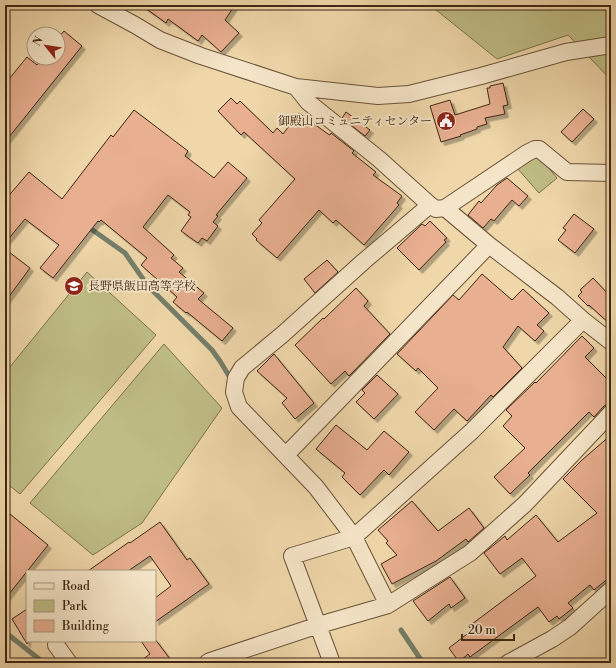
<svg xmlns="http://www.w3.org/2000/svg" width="616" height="668" font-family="'Libre Bodoni','Noto Serif JP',serif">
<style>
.green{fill:#bfbd85;stroke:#7e724c}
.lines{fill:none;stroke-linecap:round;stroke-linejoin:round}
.stream{stroke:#757f6b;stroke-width:5}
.building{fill:#e8af90;stroke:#3e2713;filter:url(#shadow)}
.street-casing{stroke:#6a5339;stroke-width:18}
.street{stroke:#f5e5c8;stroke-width:16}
.labels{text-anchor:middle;stroke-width:4;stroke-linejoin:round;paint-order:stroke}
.poi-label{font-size:12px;fill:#3e2713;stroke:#f5e5c8;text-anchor:end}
</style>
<defs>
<filter id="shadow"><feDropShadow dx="3.5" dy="3.5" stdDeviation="0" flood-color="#0004"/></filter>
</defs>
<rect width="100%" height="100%" fill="#efd7aa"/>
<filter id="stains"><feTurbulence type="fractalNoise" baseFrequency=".005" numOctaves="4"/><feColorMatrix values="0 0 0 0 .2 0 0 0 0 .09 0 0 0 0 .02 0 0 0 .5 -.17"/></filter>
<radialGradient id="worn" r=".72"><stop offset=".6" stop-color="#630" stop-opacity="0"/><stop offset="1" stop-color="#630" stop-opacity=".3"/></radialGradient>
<path class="green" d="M 430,5 L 611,5 L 611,80 L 568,35 L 497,59 Z
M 536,153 L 557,178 L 539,193 L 517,168 Z
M 87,272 L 156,335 L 20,494 L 5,482 L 5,373 Z
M 164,344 L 222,408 L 142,523 L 93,555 L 30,503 Z"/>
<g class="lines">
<path class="stream" d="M 87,226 L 125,253 L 148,286 L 212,350 L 220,361 L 229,376
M 401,630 L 423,663
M 5,632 L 44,663"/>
</g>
<path class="building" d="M 141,5 L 235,5 L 225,20 L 239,33 L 221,52 L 202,35 L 198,41 L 168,19 L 166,23 Z
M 64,31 L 82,46 L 5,142 L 5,84 L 27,57 L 37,65 L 42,58 L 58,58 L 58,38 Z
M 503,83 L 508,105 L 503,106 L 505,114 L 485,118 L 487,124 L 477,127 L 477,129 L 460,135 L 461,136 L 441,142 L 430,106 L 450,100 L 455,115 L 490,104 L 487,88 L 490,88 L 490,86 Z
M 231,98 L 237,104 L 240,101 L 273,133 L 277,128 L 283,134 L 299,113 L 328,134 L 330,135 L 331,133 L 354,151 L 352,153 L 376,172 L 373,175 L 402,196 L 397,203 L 399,205 L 364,245 L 336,220 L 333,223 L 319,210 L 277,258 L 256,240 L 257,239 L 252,234 L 262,223 L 259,220 L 295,179 L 244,132 L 241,135 L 218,111 Z
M 583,109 L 594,119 L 572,142 L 561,132 Z
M 134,110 L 188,151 L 185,156 L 214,178 L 228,162 L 247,178 L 216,215 L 218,216 L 213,222 L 218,226 L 207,241 L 202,238 L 198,243 L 181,231 L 191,217 L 188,215 L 190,212 L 168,195 L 143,227 L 174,255 L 171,258 L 183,268 L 179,272 L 204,293 L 198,299 L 233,328 L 222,341 L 187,312 L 186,313 L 173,302 L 177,297 L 141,265 L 147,258 L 101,220 L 99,222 L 98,221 L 53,278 L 40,268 L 59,245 L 25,219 L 5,243 L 5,200 L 29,172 L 62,199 L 111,135 L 113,137 Z
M 346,112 L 370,130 L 365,136 L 342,118 Z
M 507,178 L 528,196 L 519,206 L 512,200 L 494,221 L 491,219 L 483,228 L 468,215 L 479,201 L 481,203 L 497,185 Z
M 574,214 L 594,229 L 575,253 L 558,240 L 566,230 L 563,228 Z
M 430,221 L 447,238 L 444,240 L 446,242 L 419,270 L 397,248 L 422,224 L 425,226 Z
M 5,249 L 30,268 L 5,302 Z
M 327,260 L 338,272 L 315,293 L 304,279 Z
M 482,274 L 512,300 L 523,289 L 549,313 L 537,325 L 544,331 L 535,341 L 518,326 L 503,347 L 522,368 L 493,397 L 491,395 L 467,421 L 454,409 L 434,430 L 415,412 L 438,388 L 418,368 L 416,371 L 397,354 L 453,295 L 459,300 Z
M 593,278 L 611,297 L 611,325 L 589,305 L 588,306 L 578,296 L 582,292 L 580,290 Z
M 356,288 L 368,301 L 364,306 L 390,334 L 349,376 L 345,371 L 331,384 L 295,345 L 323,318 L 324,319 Z
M 582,336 L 594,348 L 585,357 L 611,383 L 611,404 L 608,404 L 604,406 L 594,417 L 589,412 L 528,473 L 530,475 L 510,494 L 494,477 L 525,448 L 503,426 L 512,416 L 506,410 L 535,382 L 536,383 Z
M 274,354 L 314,403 L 295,419 L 282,403 L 287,398 L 257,371 Z
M 377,375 L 398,394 L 374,419 L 356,402 L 365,393 L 362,390 Z
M 336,425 L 367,450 L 384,431 L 409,452 L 389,475 L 384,470 L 360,495 L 342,477 L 345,473 L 316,449 Z
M 611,435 L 611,576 L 594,590 L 590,585 L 568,603 L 573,608 L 559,619 L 557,616 L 549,622 L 538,607 L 470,657 L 468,654 L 459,662 L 449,648 L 471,631 L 468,627 L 536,576 L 522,558 L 500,574 L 484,553 L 505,536 L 507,540 L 536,515 L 558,542 L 597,513 L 563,479 L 582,460 Z
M 412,501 L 438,531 L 469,508 L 484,528 L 468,542 L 466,539 L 436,561 L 392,584 L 381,564 L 397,555 L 386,543 L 388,541 L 378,530 Z
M 5,510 L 48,545 L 5,599 Z
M 160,522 L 187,560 L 190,558 L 209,584 L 155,622 L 155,598 L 171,586 L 150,556 L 128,571 L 88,571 L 129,542 L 130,543 Z
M 450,577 L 465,598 L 451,608 L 449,604 L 428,621 L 413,601 Z
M 27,609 L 27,644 L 12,619 Z
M 155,639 L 173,663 L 138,663 L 150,654 L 141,641 L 155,641 Z"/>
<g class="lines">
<defs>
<path id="street" d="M 98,5 L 135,25 L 160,40 L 201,56 L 296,87 L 378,96 L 409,94 L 481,76 L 566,52 L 611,45
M 296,87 L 308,102 L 379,159 L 430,205 L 436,209 L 445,208 L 489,245 L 557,297 L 583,320 L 611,342
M 430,205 L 364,261 L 283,334 L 242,368 L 236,378 L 234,392 L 239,407 L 316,487 L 354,537 L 388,605 L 470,553 L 525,504 L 611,413
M 445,208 L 527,153 L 535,149 L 539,149 L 567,172 L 611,173
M 286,455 L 489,245
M 56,645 L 69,663
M 207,663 L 210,661 L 319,625 L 388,605
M 332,663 L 292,556 L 354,537 L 472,431 L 583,320
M 508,663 L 552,639 L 570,627 L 611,590"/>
</defs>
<use href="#street" class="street-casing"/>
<use href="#street" class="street"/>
</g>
<defs>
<symbol id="civic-disc" viewBox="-11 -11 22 22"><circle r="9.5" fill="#8f2418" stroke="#f5e5c8"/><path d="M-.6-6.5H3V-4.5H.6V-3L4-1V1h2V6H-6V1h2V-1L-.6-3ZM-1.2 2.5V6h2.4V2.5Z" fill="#fff"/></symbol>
<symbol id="school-disc" viewBox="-11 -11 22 22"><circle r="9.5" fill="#8f2418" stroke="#f5e5c8"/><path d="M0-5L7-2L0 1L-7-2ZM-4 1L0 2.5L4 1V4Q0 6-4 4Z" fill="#fff"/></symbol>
</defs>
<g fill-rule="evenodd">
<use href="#civic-disc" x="435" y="110" width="22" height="22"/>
<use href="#school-disc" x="63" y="275" width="22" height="22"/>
</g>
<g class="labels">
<g class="poi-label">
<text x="432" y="125">御殿山コミュニティセンター</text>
<text x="88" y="290" text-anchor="start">長野県飯田高等学校</text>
</g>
</g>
<rect width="616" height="668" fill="none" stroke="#efd7aa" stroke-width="20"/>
<rect x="6" y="6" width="604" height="656" fill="none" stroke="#3e2713" stroke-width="2"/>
<rect x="10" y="10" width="596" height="648" fill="none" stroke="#3e2713"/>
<rect x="26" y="570" width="130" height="72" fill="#f5e5c8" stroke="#ac9980"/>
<rect x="34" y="583" width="20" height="6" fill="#f5e5c8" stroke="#ac9980"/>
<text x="62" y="590" font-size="12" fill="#3e2713">Road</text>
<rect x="34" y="600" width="20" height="12" fill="#bfbd85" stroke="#ac9980"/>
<text x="62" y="610" font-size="12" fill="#3e2713">Park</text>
<rect x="34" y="620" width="20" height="12" fill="#e8af90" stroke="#ac9980"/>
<text x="62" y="630" font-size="12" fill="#3e2713">Building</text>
<g transform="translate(46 46) rotate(300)"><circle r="19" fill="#f5e5c8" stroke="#ac9980"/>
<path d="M0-3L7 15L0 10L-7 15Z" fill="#8f2418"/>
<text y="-6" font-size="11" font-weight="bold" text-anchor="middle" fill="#3e2713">N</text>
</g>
<path d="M462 634v6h52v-6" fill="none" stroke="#3e2713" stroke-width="2"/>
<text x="468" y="634" font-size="12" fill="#3e2713" stroke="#f5e5c8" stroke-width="3" paint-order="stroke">20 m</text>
<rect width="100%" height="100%" filter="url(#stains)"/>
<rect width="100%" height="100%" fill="url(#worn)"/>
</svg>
